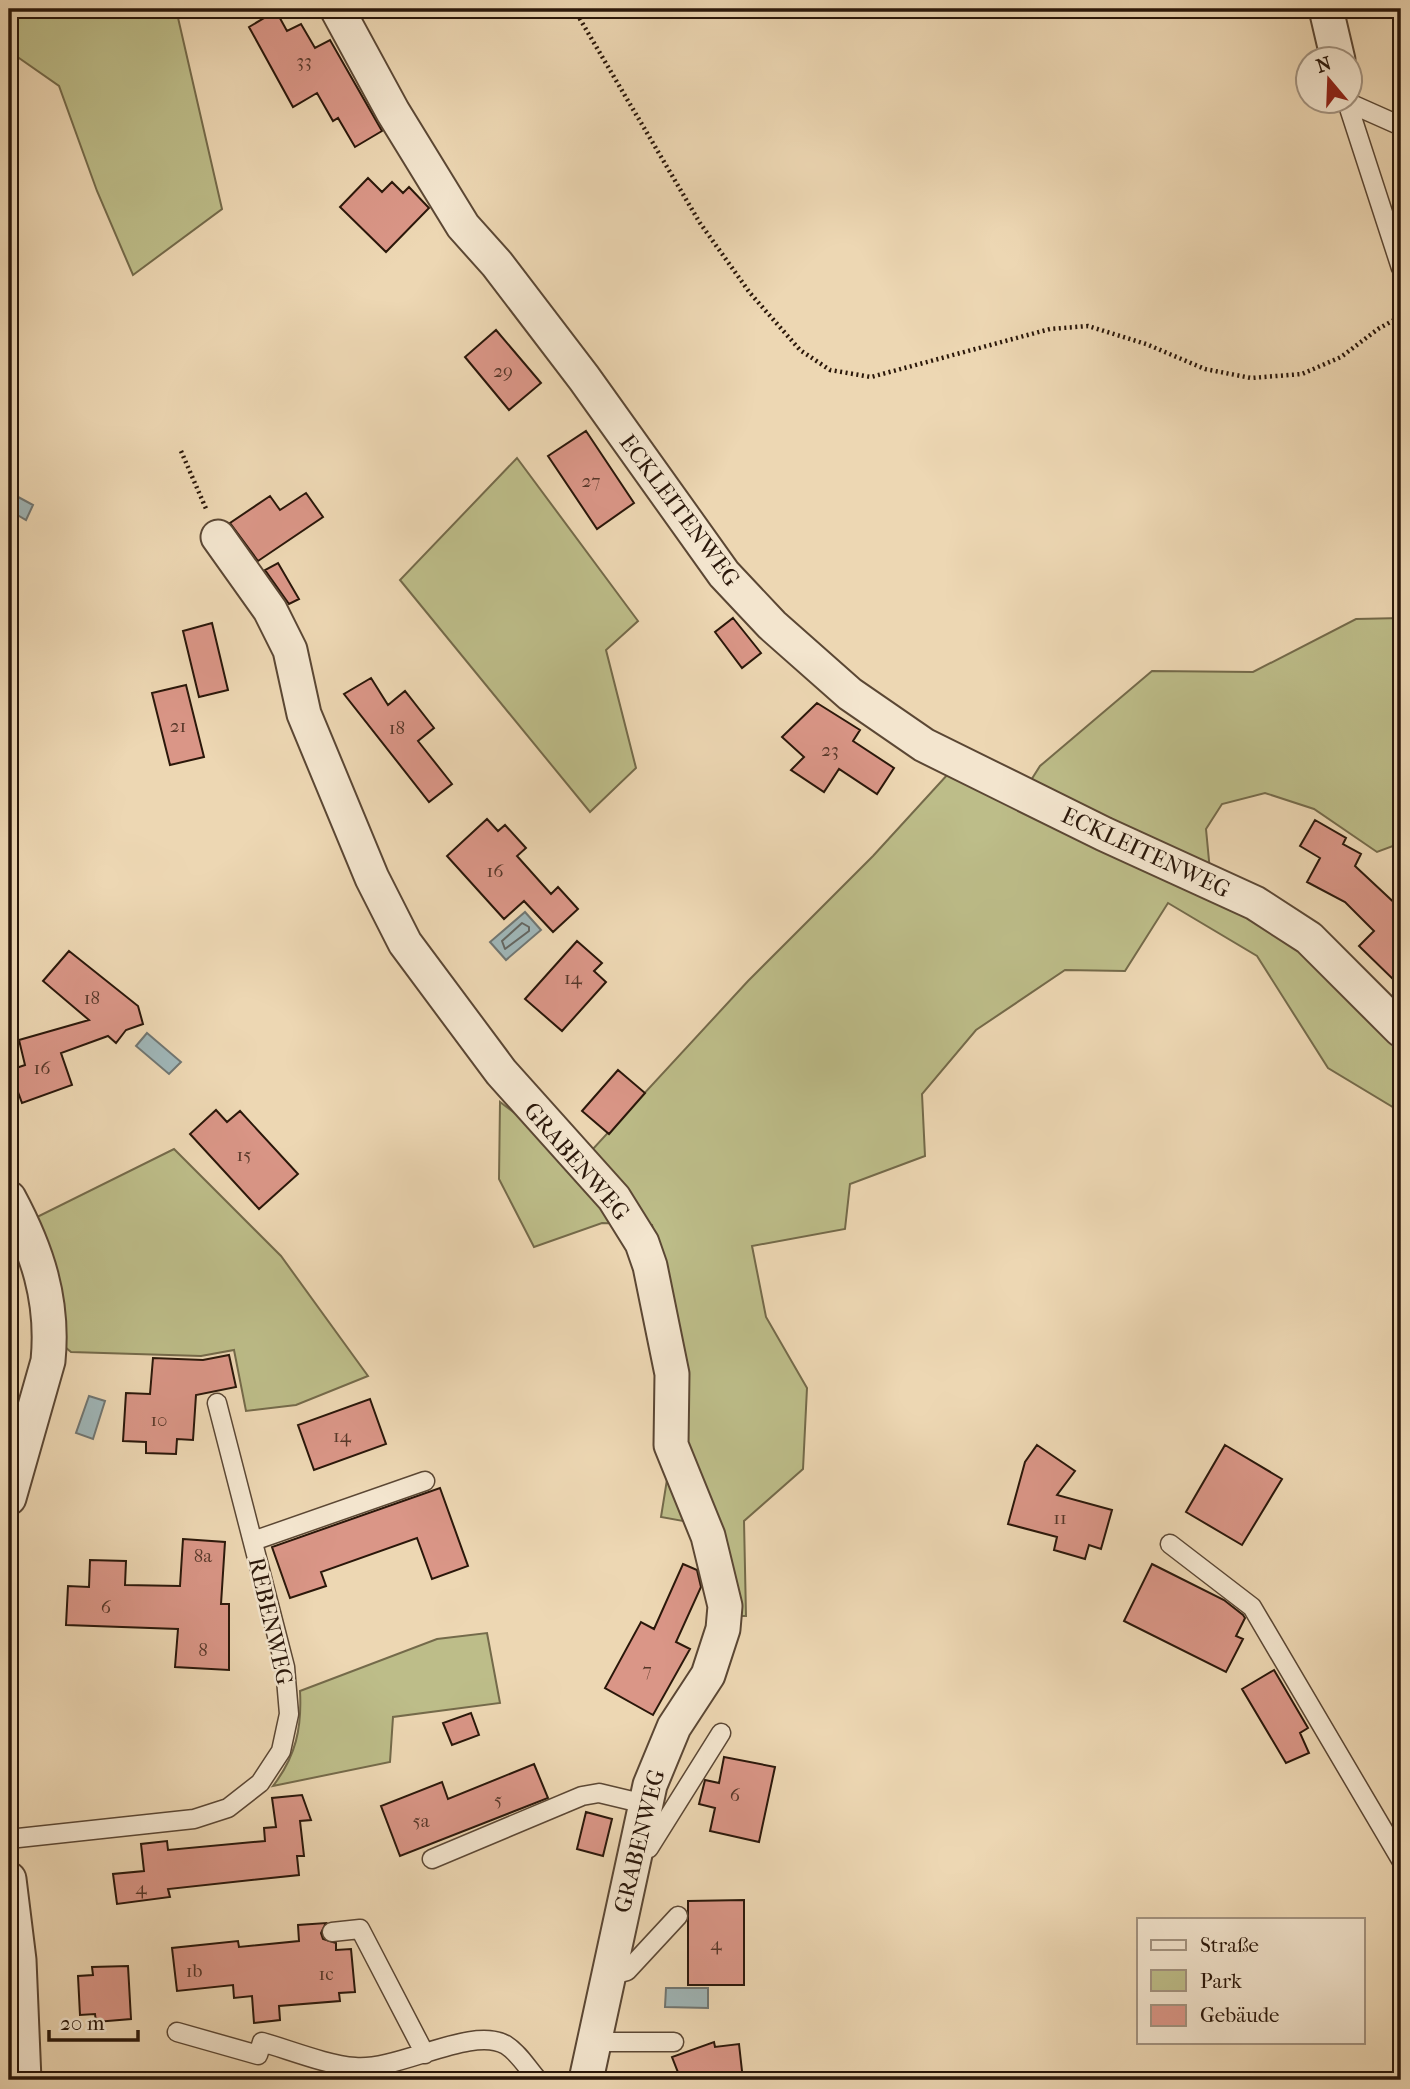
<svg xmlns="http://www.w3.org/2000/svg" width="1410" height="2089" font-family="'IM FELL French Canon',serif">
<style>
.green{fill:#bdbd89;stroke:#746a4a;stroke-width:2}
.water{fill:#9fb6b8;stroke:#707672;stroke-width:2}
.lines{fill:none;stroke-linecap:round;stroke-linejoin:round}
.shore{stroke:#646661;stroke-width:2}
.building{fill:#da9687;stroke:#2a170a;stroke-width:2}
.lane-casing{stroke:#5b4734;stroke-width:21}
.street-casing{stroke:#5b4734;stroke-width:37}
.path{stroke:#2a170a;stroke-width:4.5;stroke-dasharray:2 3.5;stroke-linecap:butt}
.lane{stroke:#f3e5ce;stroke-width:18}
.street{stroke:#f3e5ce;stroke-width:33}
.labels{text-anchor:middle;stroke-width:5;stroke-linejoin:round;paint-order:stroke}
.number-label{font-size:19px;fill:#563729}
.street-label{font-size:23px;fill:#2a170a;stroke:#f3e5ce}
</style>
<rect width="100%" height="100%" fill="#edd7b3"/>
<filter id="stains"><feTurbulence type="fractalNoise" baseFrequency=".00286" numOctaves="4"/><feColorMatrix values="0 0 0 0 .2 0 0 0 0 .09 0 0 0 0 .02 0 0 0 .5 -.17"/></filter>
<radialGradient id="worn" r=".72"><stop offset=".6" stop-color="#630" stop-opacity="0"/><stop offset="1" stop-color="#630" stop-opacity=".3"/></radialGradient>
<path class="green" d="M 9,9 L 176,9 L 222,209 L 133,275 L 97,191 L 59,86 L 9,51 Z
M 517,458 L 638,621 L 606,650 L 636,768 L 590,812 L 400,580 Z
M 1401,618 L 1401,843 L 1377,852 L 1314,809 L 1265,793 L 1222,804 L 1206,829 L 1210,871 L 1401,1015 L 1401,1112 L 1328,1068 L 1257,956 L 1168,903 L 1125,971 L 1065,970 L 976,1030 L 922,1094 L 925,1156 L 850,1184 L 845,1229 L 752,1246 L 766,1317 L 807,1388 L 803,1469 L 744,1521 L 746,1616 L 736,1616 L 711,1526 L 661,1517 L 686,1361 L 652,1225 L 602,1223 L 534,1247 L 499,1179 L 500,1102 L 581,1162 L 748,981 L 873,856 L 948,774 L 1014,807 L 1040,766 L 1152,671 L 1253,672 L 1356,619 Z
M 174,1149 L 281,1256 L 368,1376 L 296,1405 L 246,1411 L 234,1350 L 201,1356 L 71,1352 L 65,1347 C 62,1300 57,1260 37,1217 Z
M 487,1633 L 500,1703 L 393,1717 L 390,1762 L 273,1786 C 296,1756 302,1728 300,1691 L 437,1639 Z"/>
<path class="water" d="M 9,492 L 33,505 L 26,520 L 9,510 Z
M 525,912 L 541,930 L 506,960 L 490,942 Z
M 147,1033 L 181,1062 L 169,1074 L 136,1046 Z
M 89,1396 L 105,1401 L 93,1439 L 76,1433 Z
M 666,1988 L 708,1988 L 708,2008 L 665,2007 Z"/>
<g class="lines">
<path class="shore" d="M 522,923 L 529,927 L 529,931 L 505,949 L 502,941 Z"/>
</g>
<path class="building" d="M 276,11 L 287,31 L 301,24 L 315,48 L 330,40 L 382,131 L 355,147 L 338,118 L 333,121 L 317,93 L 293,107 L 249,27 Z
M 368,178 L 382,192 L 392,182 L 403,193 L 409,187 L 429,208 L 386,252 L 340,207 Z
M 496,330 L 541,383 L 509,410 L 465,357 Z
M 586,431 L 634,503 L 597,529 L 548,456 Z
M 306,493 L 323,517 L 258,561 L 230,523 L 270,496 L 280,510 Z
M 278,563 L 299,599 L 289,604 L 265,570 Z
M 733,618 L 761,653 L 742,668 L 715,632 Z
M 212,623 L 228,690 L 199,697 L 183,631 Z
M 371,678 L 388,705 L 405,691 L 434,728 L 418,741 L 452,784 L 429,802 L 344,694 Z
M 186,685 L 204,757 L 170,765 L 152,693 Z
M 817,703 L 860,730 L 853,741 L 894,768 L 877,794 L 839,769 L 824,792 L 791,770 L 804,757 L 782,737 Z
M 487,819 L 498,831 L 505,825 L 526,848 L 517,856 L 551,894 L 558,887 L 578,909 L 553,932 L 524,901 L 504,919 L 447,856 Z
M 1315,820 L 1346,838 L 1343,844 L 1361,854 L 1355,866 L 1401,909 L 1401,987 L 1359,946 L 1374,931 L 1345,902 L 1307,882 L 1320,858 L 1300,846 Z
M 577,941 L 602,963 L 594,971 L 606,982 L 562,1031 L 525,999 Z
M 69,951 L 138,1006 L 143,1024 L 126,1030 L 116,1043 L 108,1036 L 61,1053 L 72,1085 L 22,1103 L 10,1070 L 25,1065 L 19,1040 L 89,1020 L 43,981 Z
M 618,1070 L 645,1093 L 609,1134 L 582,1111 Z
M 216,1110 L 227,1122 L 240,1111 L 298,1174 L 259,1209 L 190,1134 Z
M 229,1355 L 236,1387 L 196,1395 L 193,1440 L 177,1439 L 176,1454 L 146,1453 L 146,1442 L 123,1441 L 126,1393 L 150,1394 L 153,1358 L 203,1360 Z
M 370,1399 L 386,1444 L 314,1470 L 298,1425 Z
M 1037,1445 L 1075,1471 L 1057,1495 L 1112,1510 L 1101,1549 L 1089,1545 L 1085,1559 L 1054,1550 L 1057,1537 L 1008,1524 L 1025,1462 Z
M 1225,1445 L 1282,1479 L 1242,1545 L 1186,1512 Z
M 440,1488 L 468,1566 L 432,1579 L 417,1538 L 321,1572 L 326,1586 L 290,1598 L 272,1547 Z
M 183,1539 L 225,1542 L 221,1604 L 229,1604 L 229,1670 L 175,1667 L 178,1629 L 66,1625 L 68,1586 L 89,1587 L 90,1560 L 126,1561 L 125,1585 L 180,1586 Z
M 683,1564 L 697,1570 L 701,1587 L 676,1642 L 690,1649 L 653,1715 L 605,1688 L 641,1622 L 654,1629 Z
M 1152,1564 L 1224,1600 L 1243,1615 L 1245,1618 L 1236,1636 L 1243,1639 L 1226,1672 L 1124,1621 Z
M 1274,1670 L 1308,1728 L 1300,1733 L 1309,1753 L 1286,1763 L 1242,1689 Z
M 471,1713 L 479,1735 L 452,1745 L 443,1723 Z
M 724,1757 L 775,1767 L 759,1842 L 710,1831 L 715,1808 L 699,1804 L 705,1780 L 719,1783 Z
M 534,1764 L 548,1798 L 400,1856 L 381,1806 L 442,1782 L 448,1799 Z
M 302,1795 L 311,1820 L 300,1821 L 304,1856 L 297,1856 L 299,1875 L 168,1889 L 170,1897 L 117,1904 L 113,1874 L 144,1871 L 141,1844 L 167,1841 L 168,1850 L 265,1841 L 264,1828 L 276,1827 L 272,1798 Z
M 586,1812 L 612,1819 L 603,1856 L 577,1849 Z
M 744,1900 L 744,1985 L 688,1985 L 688,1901 Z
M 326,1923 L 321,1933 L 323,1939 L 336,1943 L 336,1950 L 351,1949 L 355,1992 L 339,1993 L 340,2001 L 279,2006 L 280,2020 L 254,2023 L 252,1996 L 234,1998 L 233,1985 L 177,1991 L 172,1948 L 238,1941 L 239,1947 L 299,1941 L 298,1925 Z
M 128,1966 L 131,2019 L 96,2022 L 95,2014 L 80,2015 L 78,1976 L 93,1975 L 92,1967 Z
M 714,2042 L 715,2047 L 739,2044 L 743,2080 L 681,2080 L 672,2057 Z"/>
<g class="lines">
<defs>
<path id="lane" d="M 1347,102 L 1401,268
M 1347,102 L 1401,126
M 253,1541 L 425,1481
M 1170,1544 L 1252,1607 L 1401,1860
M 9,1839 L 194,1819 L 228,1808 L 260,1783 L 281,1751 L 289,1714 L 285,1667 L 217,1403
M 637,1846 L 649,1848 L 721,1733
M 432,1859 L 582,1796 L 599,1793 L 645,1804
M 332,1932 L 360,1929 L 425,2054
M 608,1976 L 627,1971 L 678,1916
M 177,2032 L 258,2055 L 262,2042 C 290,2050 327,2065 355,2067 C 399,2071 472,2025 506,2045 C 519,2053 528,2069 538,2080
M 594,2042 L 674,2042"/>
<path id="street" d="M 337,9 L 393,112 L 463,226 L 497,264 L 584,378 L 724,574 L 772,625 L 850,694 L 924,745 L 1104,834 L 1255,903 L 1309,938 L 1401,1030
M 1326,9 L 1338,60
M 218,537 L 270,610 L 290,650 L 304,714 L 372,878 L 405,943 L 501,1072 L 614,1198 L 642,1243 L 650,1266 L 672,1374 L 671,1445 L 708,1536 L 725,1606 L 723,1629 L 708,1675 L 674,1727 L 650,1785 L 586,2080
M 9,1198 C 37,1250 54,1300 48,1361 L 9,1498
M 9,1879 L 19,1960 L 24,2080"/>
</defs>
<use href="#lane" class="lane-casing"/>
<use href="#street" class="street-casing"/>
<path class="path" d="M 574,9 L 700,223 L 750,293 L 800,350 L 830,370 L 871,377 L 1050,329 L 1088,326 L 1146,344 L 1205,369 L 1251,378 L 1302,374 L 1341,357 L 1378,329 L 1401,316
M 181,451 L 207,511
M 490,2080 L 492,2075"/>
<use href="#lane" class="lane"/>
<use href="#street" class="street"/>
</g>
<g class="labels">
<g class="number-label">
<text x="304" y="67">33</text>
<text x="503" y="377">29</text>
<text x="591" y="487">27</text>
<text x="178" y="732">21</text>
<text x="397" y="734">18</text>
<text x="830" y="756">23</text>
<text x="495" y="877">16</text>
<text x="573" y="984">14</text>
<text x="92" y="1004">18</text>
<text x="42" y="1074">16</text>
<text x="244" y="1161">15</text>
<text x="159" y="1426">10</text>
<text x="342" y="1442">14</text>
<text x="1060" y="1524">11</text>
<text x="203" y="1562">8a</text>
<text x="106" y="1613">6</text>
<text x="203" y="1656">8</text>
<text x="647" y="1676">7</text>
<text x="735" y="1801">6</text>
<text x="498" y="1806">5</text>
<text x="421" y="1827">5a</text>
<text x="141" y="1894">4</text>
<text x="716" y="1950">4</text>
<text x="194" y="1977">1b</text>
<text x="326" y="1980">1c</text>
</g>
<g class="street-label">
<text transform="translate(680 510) rotate(53)" y="8">ECKLEITENWEG</text>
<text transform="translate(1146 852) rotate(25)" y="8">ECKLEITENWEG</text>
<text transform="translate(577 1161) rotate(49)" y="8">GRABENWEG</text>
<text transform="translate(271 1621) rotate(77)" y="8">REBENWEG</text>
<text transform="translate(639 1841) rotate(-76)" y="8">GRABENWEG</text>
</g>
</g>
<rect width="1410" height="2089" fill="none" stroke="#edd7b3" stroke-width="35"/>
<rect x="10" y="10" width="1389" height="2068" fill="none" stroke="#2a170a" stroke-width="3.5"/>
<rect x="18" y="18" width="1375" height="2054" fill="none" stroke="#2a170a" stroke-width="2"/>
<rect x="1137" y="1918" width="228" height="126" fill="#f3e5ce" stroke="#a39380" stroke-width="2"/>
<rect x="1151" y="1940" width="35" height="10" fill="#f3e5ce" stroke="#a39380" stroke-width="2"/>
<text x="1200" y="1952" font-size="21" fill="#2a170a">Straße</text>
<rect x="1151" y="1970" width="35" height="21" fill="#bdbd89" stroke="#a39380" stroke-width="2"/>
<text x="1200" y="1988" font-size="21" fill="#2a170a">Park</text>
<rect x="1151" y="2005" width="35" height="21" fill="#da9687" stroke="#a39380" stroke-width="2"/>
<text x="1200" y="2022" font-size="21" fill="#2a170a">Gebäude</text>
<g transform="translate(1329 80) rotate(341)"><circle r="33" fill="#f3e5ce" stroke="#a39380" stroke-width="2"/>
<path d="M0-5L12 26L0 18L-12 26Z" fill="#8f2418"/>
<text y="-10" font-size="19" font-weight="bold" text-anchor="middle" fill="#2a170a">N</text>
</g>
<path d="M49 2030v10h89v-10" fill="none" stroke="#2a170a" stroke-width="3.5"/>
<text x="60" y="2030" font-size="21" fill="#2a170a" stroke="#f3e5ce" stroke-width="5" paint-order="stroke">20 m</text>
<rect width="100%" height="100%" filter="url(#stains)"/>
<rect width="100%" height="100%" fill="url(#worn)"/>
</svg>
